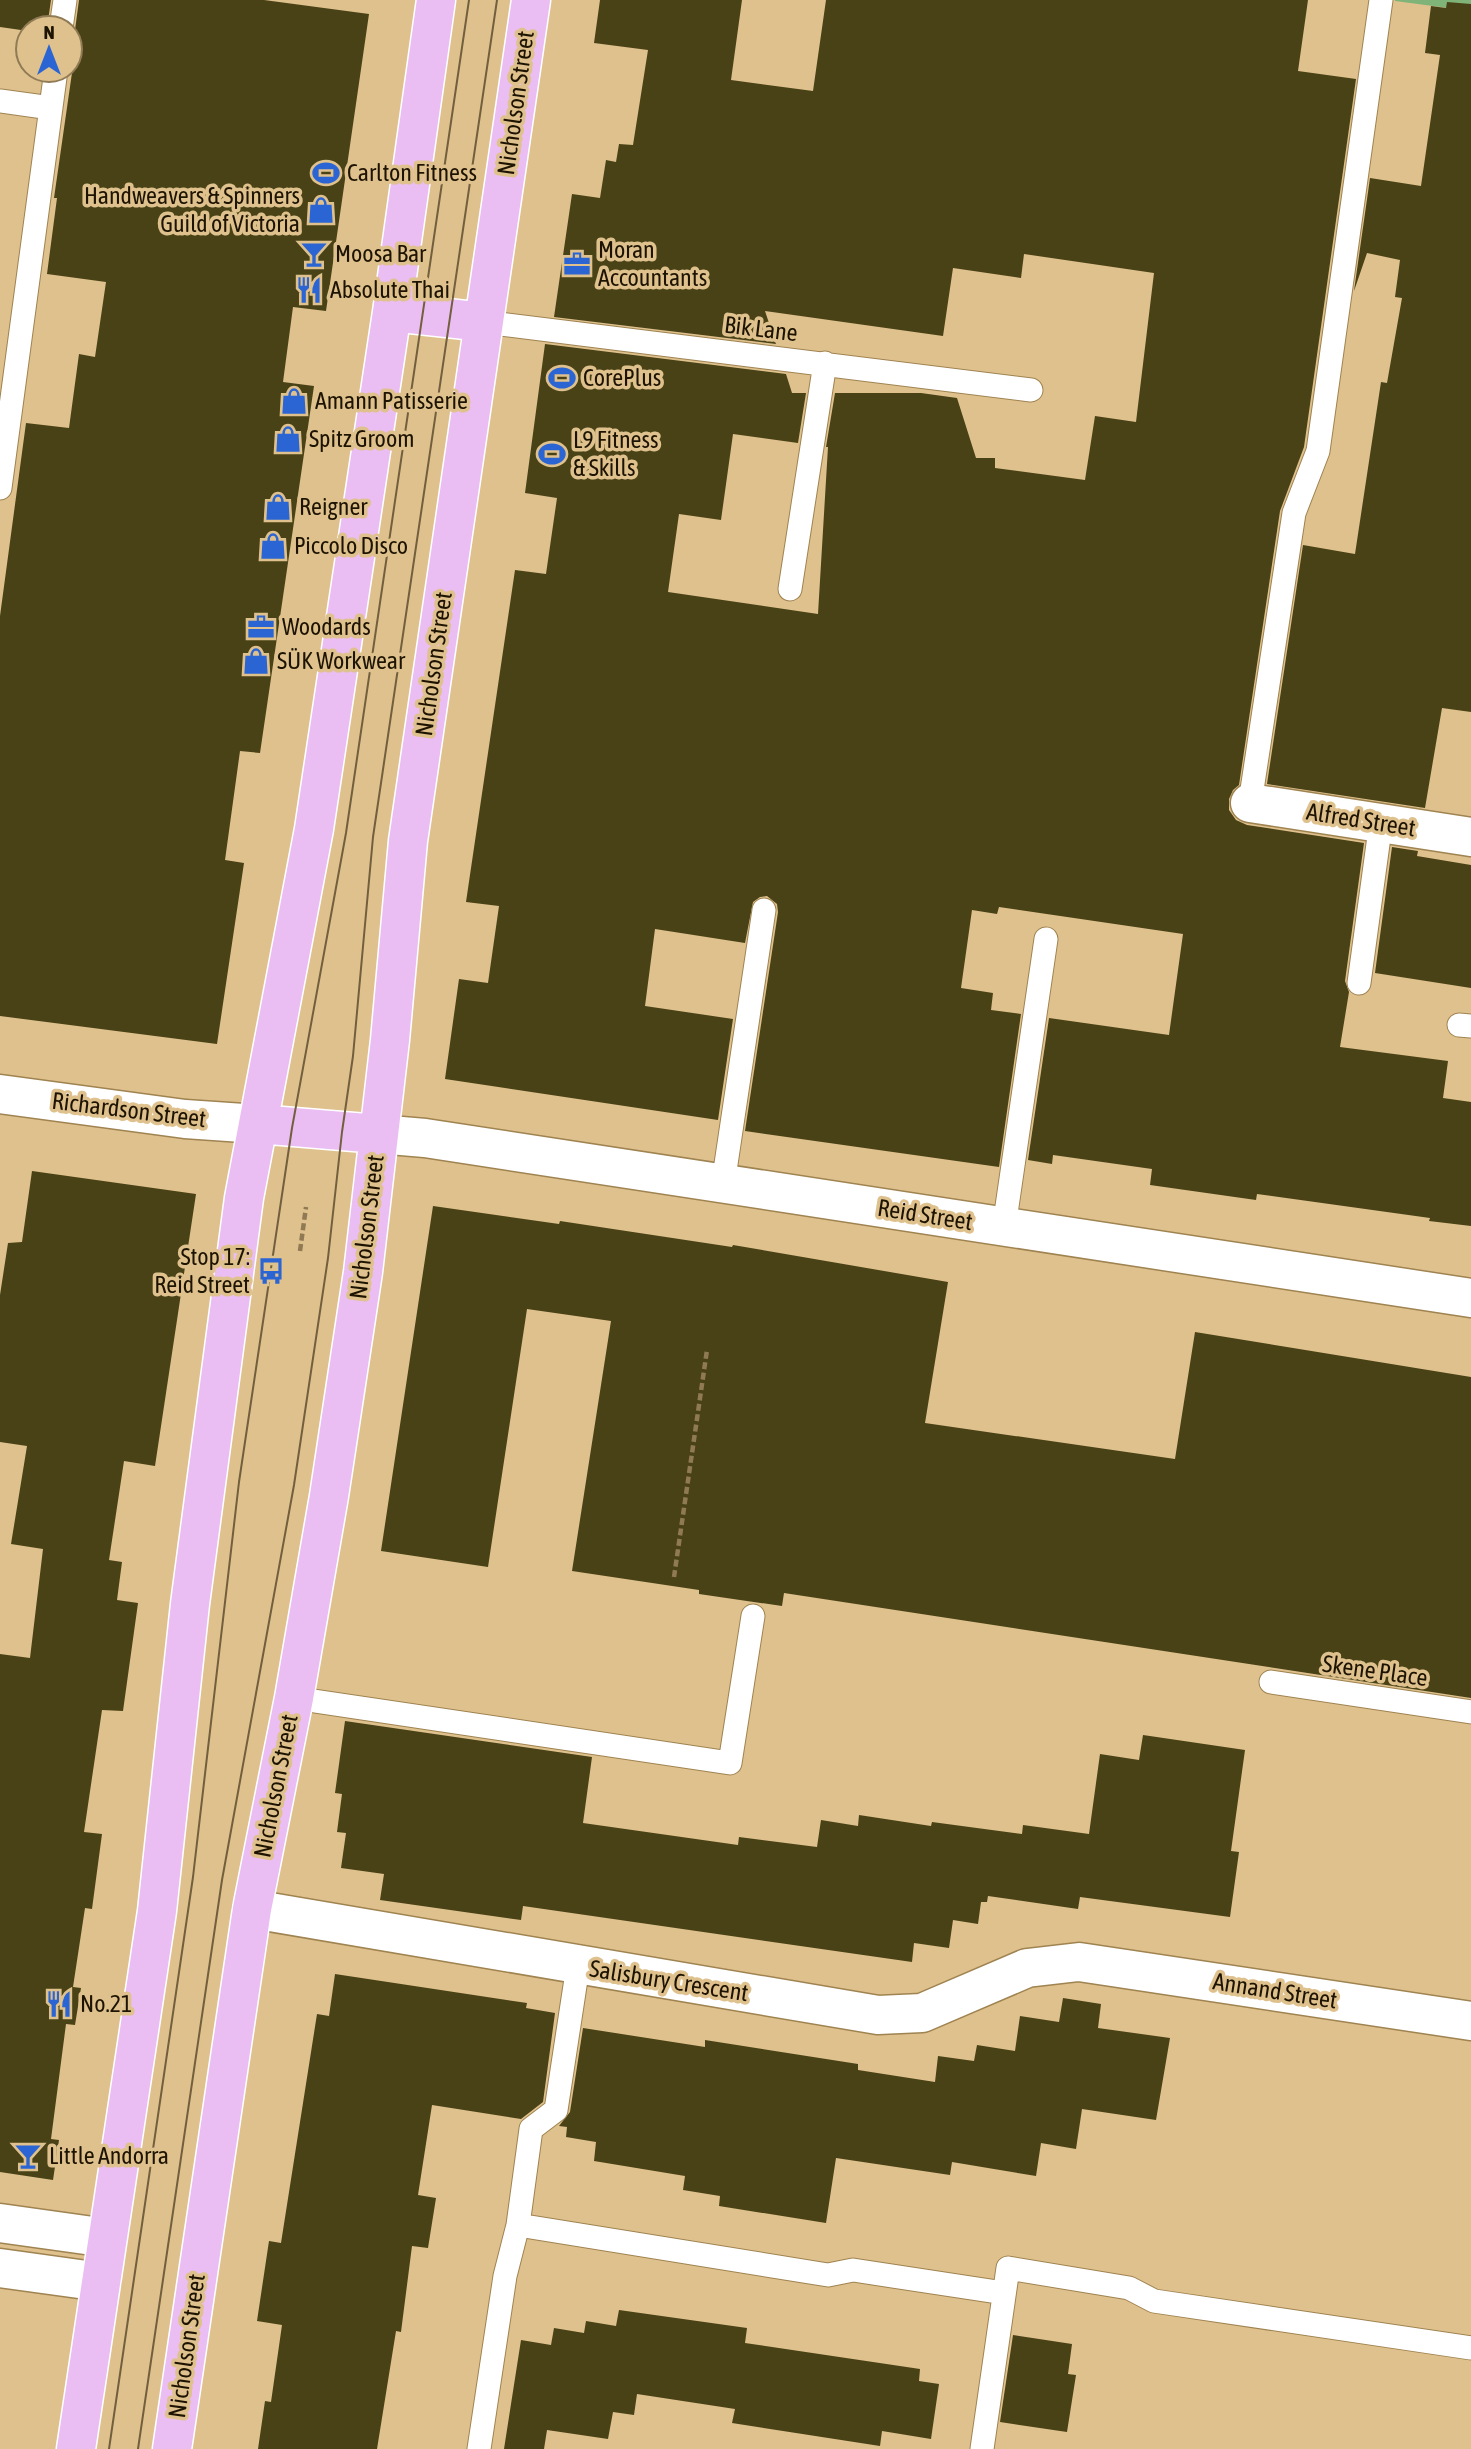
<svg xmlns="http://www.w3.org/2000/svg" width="1471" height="2449" font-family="'Asap Condensed',sans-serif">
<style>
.park{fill:#80b378}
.building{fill:#494216}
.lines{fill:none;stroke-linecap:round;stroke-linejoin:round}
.service-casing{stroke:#9f8350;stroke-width:25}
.minor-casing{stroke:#9f8350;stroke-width:41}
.tertiary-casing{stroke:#9f8350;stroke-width:41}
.primary-casing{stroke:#fff;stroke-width:41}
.path{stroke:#907a54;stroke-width:4.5;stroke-dasharray:7 3.5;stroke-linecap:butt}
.service{stroke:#fff;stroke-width:23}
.minor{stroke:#fff;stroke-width:38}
.tertiary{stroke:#fff;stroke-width:38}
.primary{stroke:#ebbef3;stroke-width:38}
.tram{stroke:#725f3e;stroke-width:2}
.labels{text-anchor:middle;stroke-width:7;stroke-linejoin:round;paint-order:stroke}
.street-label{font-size:24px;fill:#1d1301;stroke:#dfc18d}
.poi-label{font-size:24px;fill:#1d1301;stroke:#dfc18d;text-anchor:start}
</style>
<rect width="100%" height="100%" fill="#dfc18d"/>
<path class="park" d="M 1471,0 L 1471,11 L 1395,1 L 1395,0 Z"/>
<path class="building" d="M 0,0 L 51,0 L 47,28 L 28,28 L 28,31 L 0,27 Z
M 79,0 L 264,0 L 369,14 L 326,311 L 293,307 L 283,382 L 314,386 L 260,753 L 240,751 L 225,860 L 244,863 L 217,1044 L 0,1016 L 0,616 L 26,423 L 69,428 L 79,354 L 95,357 L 106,282 L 47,274 L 57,198 L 54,198 L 77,38 L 72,37 L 75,30 Z
M 600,0 L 742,0 L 731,80 L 813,91 L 826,0 L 1308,0 L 1298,71 L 1356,79 L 1304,447 L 1280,511 L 1239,785 L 1233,790 L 1229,799 L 1229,810 L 1236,820 L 1247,825 L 1364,843 L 1345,981 L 1349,992 L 1340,1047 L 1448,1061 L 1443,1098 L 1471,1102 L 1471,1226 L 1429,1221 L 1430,1218 L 1257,1194 L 1256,1200 L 1150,1185 L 1152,1169 L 1053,1155 L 1052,1164 L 1028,1160 L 1049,1018 L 1169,1035 L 1183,934 L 999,907 L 997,914 L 972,910 L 961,988 L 993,993 L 991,1010 L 1021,1014 L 999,1167 L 745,1131 L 778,912 L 777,904 L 767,896 L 760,897 L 753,902 L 745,943 L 655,929 L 645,1006 L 733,1019 L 718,1120 L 445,1079 L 459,979 L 488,983 L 499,906 L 466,902 L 515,570 L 546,574 L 557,498 L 525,493 L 545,344 L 786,374 L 792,393 L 806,393 L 798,443 L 733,434 L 721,520 L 679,514 L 668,592 L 818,614 L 828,447 L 826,447 L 835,393 L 921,393 L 957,398 L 976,458 L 995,458 L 995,468 L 1085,480 L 1095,416 L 1136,422 L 1154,273 L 1024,254 L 1021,278 L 953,268 L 943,336 L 765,311 L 776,344 L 554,317 L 572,194 L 600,198 L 606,160 L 616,162 L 619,144 L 633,145 L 648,50 L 594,43 Z
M 1447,2 L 1471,4 L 1471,712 L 1442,708 L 1425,808 L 1267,784 L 1303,545 L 1355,554 L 1381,382 L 1387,383 L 1402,298 L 1395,297 L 1400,260 L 1367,253 L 1354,291 L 1370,178 L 1421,186 L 1440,55 L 1425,53 L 1431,6 L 1446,8 Z
M 1392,847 L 1418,851 L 1417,856 L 1471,865 L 1471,988 L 1375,973 Z
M 32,1171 L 196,1194 L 155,1466 L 124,1461 L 109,1560 L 122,1562 L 117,1600 L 138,1603 L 123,1711 L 102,1710 L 84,1832 L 102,1834 L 92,1909 L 85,1908 L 73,1987 L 81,1988 L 75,2025 L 66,2024 L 51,2139 L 59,2140 L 53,2180 L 0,2172 L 0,1654 L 30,1658 L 43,1549 L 11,1544 L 27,1446 L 0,1442 L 0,1295 L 8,1243 L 22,1242 Z
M 433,1206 L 559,1224 L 560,1221 L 732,1247 L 733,1245 L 948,1282 L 925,1423 L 1175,1459 L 1195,1332 L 1471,1377 L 1471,1698 L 784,1593 L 782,1606 L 699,1594 L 699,1590 L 572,1571 L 611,1321 L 527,1309 L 488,1567 L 381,1551 Z
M 345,1721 L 592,1757 L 583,1823 L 738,1845 L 739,1837 L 817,1847 L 821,1820 L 858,1826 L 859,1815 L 931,1826 L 932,1822 L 1022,1834 L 1023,1825 L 1089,1834 L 1100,1754 L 1139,1760 L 1143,1735 L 1245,1750 L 1231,1851 L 1239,1852 L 1230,1917 L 1080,1897 L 1078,1909 L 988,1896 L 987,1902 L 981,1902 L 978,1924 L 953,1920 L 949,1948 L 914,1943 L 912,1962 L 523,1906 L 521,1920 L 380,1900 L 384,1874 L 341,1868 L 346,1833 L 337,1832 L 342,1794 L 335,1793 Z
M 335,1974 L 527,2003 L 526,2008 L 555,2013 L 543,2102 L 521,2119 L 432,2105 L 418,2195 L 436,2198 L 428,2248 L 412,2246 L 401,2332 L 396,2331 L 377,2449 L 258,2449 L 265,2401 L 271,2402 L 282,2325 L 257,2321 L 269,2241 L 281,2243 L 317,2014 L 329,2016 Z
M 1063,1998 L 1101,2004 L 1098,2028 L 1170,2038 L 1156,2120 L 1082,2109 L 1076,2149 L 1041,2143 L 1036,2176 L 952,2162 L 950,2175 L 836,2158 L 826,2223 L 719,2206 L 720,2196 L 683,2190 L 685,2176 L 594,2161 L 596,2142 L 566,2137 L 567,2127 L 559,2126 L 570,2112 L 583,2028 L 705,2047 L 705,2040 L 858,2064 L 858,2070 L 935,2082 L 938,2056 L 974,2061 L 977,2045 L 1015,2051 L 1020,2016 L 1059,2022 Z
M 619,2310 L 747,2328 L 745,2343 L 920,2369 L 919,2381 L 939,2384 L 931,2439 L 882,2431 L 880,2446 L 732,2423 L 735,2409 L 637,2394 L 634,2415 L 613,2412 L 608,2439 L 547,2430 L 544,2449 L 504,2449 L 521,2340 L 551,2345 L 554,2328 L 584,2333 L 586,2321 L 616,2326 Z
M 1013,2335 L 1072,2344 L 1068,2374 L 1076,2375 L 1067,2432 L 1000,2422 Z"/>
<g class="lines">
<defs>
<path id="service" d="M 61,28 L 65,0
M 0,101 L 51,108
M 484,322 L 1031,390
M 0,488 L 56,70
M 790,589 L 825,363
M 1250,803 L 1294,513 L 1318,451 L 1381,0
M 1359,983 L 1381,822
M 1459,1025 L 1471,1026
M 723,1184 L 764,910
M 1004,1227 L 1046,939
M 1271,1682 L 1471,1712
M 294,1698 L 730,1763 L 753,1616
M 518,2225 L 531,2129 L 556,2110 L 578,1966
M 479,2449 L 505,2276 L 518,2225 L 828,2275 L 853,2270 L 1004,2293
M 982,2449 L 1008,2268 L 1129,2288 L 1154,2301 L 1471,2348"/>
<path id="minor" d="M 1250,803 L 1471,837
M 0,1094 L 185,1119 L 258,1124
M 252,1909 L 878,2015 L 922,2013 L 1027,1968 L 1079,1962 L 1471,2021
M 0,2223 L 107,2238
M 0,2268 L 101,2282"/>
<path id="tertiary" d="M 378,1134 L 425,1138 L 1471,1298"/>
<path id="primary" d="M 392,312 L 484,322
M 258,1124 L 378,1134
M 76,2449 L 157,1911 L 190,1604 L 244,1198 L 314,829 L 392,312 L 436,0
M 172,2449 L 252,1909 L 294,1698 L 329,1496 L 363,1272 L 390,1040 L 408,841 L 531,0"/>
</defs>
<use href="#service" class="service-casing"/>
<use href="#minor" class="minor-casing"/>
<use href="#tertiary" class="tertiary-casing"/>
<use href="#primary" class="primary-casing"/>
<path class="path" d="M 300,1251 L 306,1207
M 674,1577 L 707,1350"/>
<use href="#service" class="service"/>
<use href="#minor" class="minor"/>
<use href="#tertiary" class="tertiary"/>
<use href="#primary" class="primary"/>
<path class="tram" d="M 109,2449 L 193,1877 L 239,1482 L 292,1128 L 346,833 L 469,0
M 138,2449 L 222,1880 L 294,1485 L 328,1258 L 342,1132 L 353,1056 L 373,837 L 497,0"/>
</g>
<defs>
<symbol id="stadium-bare" viewBox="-9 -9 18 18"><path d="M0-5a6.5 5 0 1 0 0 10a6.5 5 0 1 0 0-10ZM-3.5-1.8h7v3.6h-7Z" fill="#2b65d3" stroke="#dfc18d" stroke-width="2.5" paint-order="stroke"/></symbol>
<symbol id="shop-bare" viewBox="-9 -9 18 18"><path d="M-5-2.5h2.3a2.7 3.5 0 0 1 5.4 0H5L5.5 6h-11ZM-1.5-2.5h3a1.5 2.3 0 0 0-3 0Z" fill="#2b65d3" stroke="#dfc18d" stroke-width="2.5" paint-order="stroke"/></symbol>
<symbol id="bar-bare" viewBox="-9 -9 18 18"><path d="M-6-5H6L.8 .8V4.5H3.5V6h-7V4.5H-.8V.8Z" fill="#2b65d3" stroke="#dfc18d" stroke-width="2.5" paint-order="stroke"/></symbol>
<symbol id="office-bare" viewBox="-9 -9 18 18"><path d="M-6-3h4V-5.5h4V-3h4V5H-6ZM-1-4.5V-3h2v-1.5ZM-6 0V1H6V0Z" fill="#2b65d3" stroke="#dfc18d" stroke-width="2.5" paint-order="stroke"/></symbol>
<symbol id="restaurant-bare" viewBox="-9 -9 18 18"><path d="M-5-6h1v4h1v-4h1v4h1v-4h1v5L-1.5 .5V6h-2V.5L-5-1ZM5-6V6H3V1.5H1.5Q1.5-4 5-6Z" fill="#2b65d3" stroke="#dfc18d" stroke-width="2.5" paint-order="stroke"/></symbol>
<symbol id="bus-bare" viewBox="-9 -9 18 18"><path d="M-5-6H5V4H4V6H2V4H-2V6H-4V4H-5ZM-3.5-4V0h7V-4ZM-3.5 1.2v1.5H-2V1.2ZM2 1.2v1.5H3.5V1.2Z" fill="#2b65d3" stroke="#dfc18d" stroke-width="2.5" paint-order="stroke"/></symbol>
</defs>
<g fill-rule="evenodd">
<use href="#stadium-bare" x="307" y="154" width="38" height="38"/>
<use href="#shop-bare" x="302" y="191" width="38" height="38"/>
<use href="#bar-bare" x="295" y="235" width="38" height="38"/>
<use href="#office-bare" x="558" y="245" width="38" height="38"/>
<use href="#restaurant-bare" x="290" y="271" width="38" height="38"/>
<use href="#stadium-bare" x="543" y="359" width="38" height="38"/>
<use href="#shop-bare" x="275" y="382" width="38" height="38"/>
<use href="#shop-bare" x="269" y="420" width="38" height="38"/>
<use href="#stadium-bare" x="533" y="435" width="38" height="38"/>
<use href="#shop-bare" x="259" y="488" width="38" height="38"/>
<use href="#shop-bare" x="254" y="527" width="38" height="38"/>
<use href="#office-bare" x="242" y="608" width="38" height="38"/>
<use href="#shop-bare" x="237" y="642" width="38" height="38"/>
<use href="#bus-bare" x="252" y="1252" width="38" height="38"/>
<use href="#restaurant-bare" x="40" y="1985" width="38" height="38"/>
<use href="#bar-bare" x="9" y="2137" width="38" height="38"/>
</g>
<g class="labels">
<g class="street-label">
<text transform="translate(516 103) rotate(-82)" y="8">Nicholson Street</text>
<text transform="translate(761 329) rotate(7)" y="8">Bik Lane</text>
<text transform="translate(434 664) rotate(-82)" y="8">Nicholson Street</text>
<text transform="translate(1361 820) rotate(9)" y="8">Alfred Street</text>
<text transform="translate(129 1110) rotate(7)" y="8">Richardson Street</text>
<text transform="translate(925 1215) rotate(9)" y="8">Reid Street</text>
<text transform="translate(367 1227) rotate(-83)" y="8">Nicholson Street</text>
<text transform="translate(1375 1671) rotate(8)" y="8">Skene Place</text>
<text transform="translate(276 1786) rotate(-79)" y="8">Nicholson Street</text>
<text transform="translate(669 1981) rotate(9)" y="8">Salisbury Crescent</text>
<text transform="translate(1275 1991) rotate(9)" y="8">Annand Street</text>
<text transform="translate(187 2346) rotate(-82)" y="8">Nicholson Street</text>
</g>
<g class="poi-label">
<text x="347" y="181">Carlton Fitness</text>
<text x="300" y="204" text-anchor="end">Handweavers &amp; Spinners<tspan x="300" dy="28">Guild of Victoria</tspan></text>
<text x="598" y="258">Moran<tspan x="598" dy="28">Accountants</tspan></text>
<text x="335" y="262">Moosa Bar</text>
<text x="330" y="298">Absolute Thai</text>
<text x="583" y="386">CorePlus</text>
<text x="315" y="409">Amann Patisserie</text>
<text x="309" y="447">Spitz Groom</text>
<text x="573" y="448">L9 Fitness<tspan x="573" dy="28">&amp; Skills</tspan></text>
<text x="299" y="515">Reigner</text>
<text x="294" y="554">Piccolo Disco</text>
<text x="282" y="635">Woodards</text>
<text x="277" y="669">SÜK Workwear</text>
<text x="250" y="1265" text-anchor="end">Stop 17:<tspan x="250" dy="28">Reid Street</tspan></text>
<text x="80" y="2012">No.21</text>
<text x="49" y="2164">Little Andorra</text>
</g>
</g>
<g transform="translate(49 49)"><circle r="33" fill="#dfc18d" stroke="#917b55" stroke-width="2"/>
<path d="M0-5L12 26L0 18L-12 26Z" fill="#2b65d3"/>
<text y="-10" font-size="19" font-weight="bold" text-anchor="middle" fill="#1d1301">N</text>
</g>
</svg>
